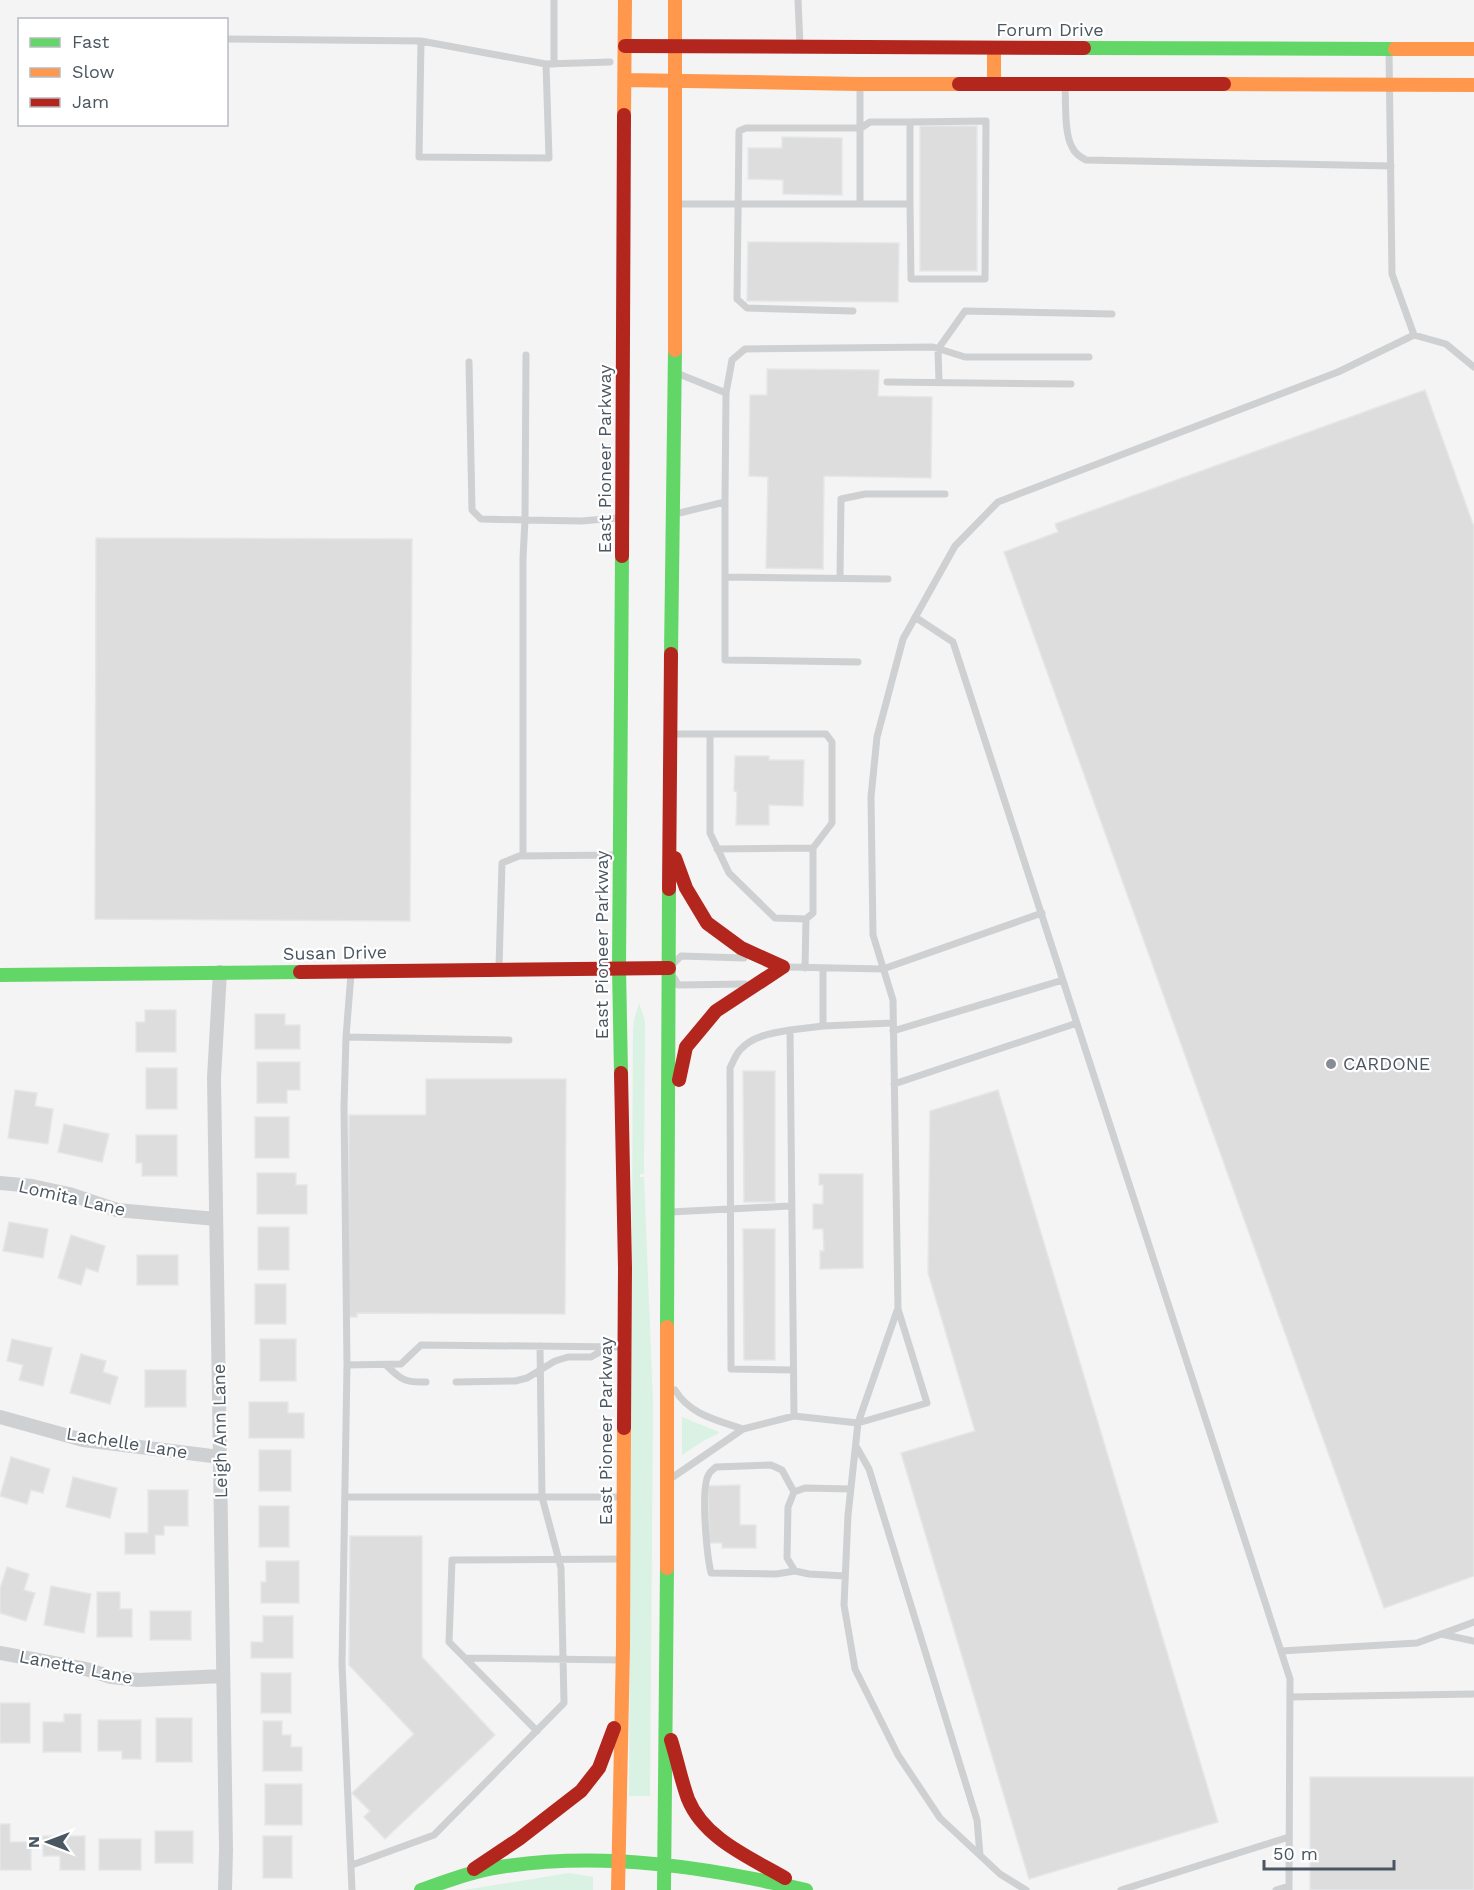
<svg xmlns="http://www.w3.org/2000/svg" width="1474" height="1890" font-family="'Work Sans',sans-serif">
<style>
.green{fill:#d9f2e3}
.building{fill:#ddddde;stroke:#e5e6e7;stroke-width:1.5}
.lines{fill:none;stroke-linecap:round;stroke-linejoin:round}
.lane{stroke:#ced0d2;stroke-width:7}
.street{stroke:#ced0d2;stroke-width:14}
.fast{stroke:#63d668;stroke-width:14}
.slow{stroke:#ff974d;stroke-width:14}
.jam{stroke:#b3261e;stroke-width:14}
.poi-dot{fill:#868d94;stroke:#fff;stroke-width:2}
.labels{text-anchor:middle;stroke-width:4.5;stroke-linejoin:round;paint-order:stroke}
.street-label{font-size:18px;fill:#4a5661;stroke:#fff}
.poi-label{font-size:18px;fill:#4a5661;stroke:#fff;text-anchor:start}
</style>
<rect width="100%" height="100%" fill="#f4f4f4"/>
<path class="green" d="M 639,1003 L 645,1021 L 644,1174 L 640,1174 L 640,1177 L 644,1177 L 653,1403 L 650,1796 L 629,1796 L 633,1030 L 634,1020 Z
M 682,1417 L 719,1432 L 719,1433 L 703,1441 L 682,1455 Z
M 569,1873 L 593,1877 L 593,1890 L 464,1890 Z"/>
<path class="building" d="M 920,126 L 977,126 L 977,271 L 920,271 Z
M 782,137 L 842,138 L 842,195 L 783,194 L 783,180 L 748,179 L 748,148 L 782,148 Z
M 748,242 L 899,243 L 898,302 L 747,301 Z
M 767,369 L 879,370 L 878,396 L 932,397 L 931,478 L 824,476 L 823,569 L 766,568 L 768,477 L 749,476 L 750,395 L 767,395 Z
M 1425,390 L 1474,527 L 1474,1576 L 1384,1608 L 1004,552 L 1058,532 L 1055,524 Z
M 96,538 L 412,539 L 410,921 L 95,919 Z
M 735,756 L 769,756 L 769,760 L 804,760 L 803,806 L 769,805 L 769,825 L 736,825 L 737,792 L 734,791 Z
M 145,1010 L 176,1010 L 176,1052 L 136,1052 L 136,1022 L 145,1022 Z
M 255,1014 L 285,1014 L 285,1025 L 300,1025 L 300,1049 L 255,1049 Z
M 257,1062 L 300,1062 L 300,1090 L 287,1090 L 287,1103 L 257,1103 Z
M 146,1068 L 177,1068 L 177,1109 L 146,1109 Z
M 743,1071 L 775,1071 L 775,1202 L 744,1202 Z
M 426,1079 L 566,1079 L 565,1314 L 357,1313 L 357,1317 L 348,1317 L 349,1115 L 426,1115 Z
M 15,1090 L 37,1093 L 35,1106 L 53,1109 L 48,1144 L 8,1138 Z
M 998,1090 L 1218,1822 L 1029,1879 L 901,1453 L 975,1431 L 928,1273 L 930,1111 Z
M 255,1117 L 289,1117 L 289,1158 L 255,1158 Z
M 64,1124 L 109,1134 L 102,1162 L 58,1152 Z
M 136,1135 L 177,1135 L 177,1176 L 142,1176 L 142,1163 L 136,1163 Z
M 257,1173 L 296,1173 L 296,1185 L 307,1185 L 307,1214 L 257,1214 Z
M 819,1174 L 863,1174 L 863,1268 L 820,1269 L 820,1251 L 824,1251 L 823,1229 L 813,1229 L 813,1204 L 823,1204 L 823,1185 L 819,1185 Z
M 9,1222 L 48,1229 L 43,1258 L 3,1251 Z
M 258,1227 L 289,1227 L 289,1270 L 258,1270 Z
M 743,1229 L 775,1229 L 775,1360 L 744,1360 Z
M 71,1235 L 105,1246 L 98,1272 L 86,1268 L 81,1285 L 58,1278 Z
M 137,1255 L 178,1255 L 178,1285 L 137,1285 Z
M 255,1284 L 286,1284 L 286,1324 L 255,1324 Z
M 12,1339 L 52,1348 L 43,1386 L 19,1380 L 23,1365 L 7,1361 Z
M 260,1339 L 296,1339 L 296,1381 L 260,1381 Z
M 81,1354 L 106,1361 L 103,1372 L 118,1377 L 110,1404 L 70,1393 Z
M 145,1370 L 186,1370 L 186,1407 L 145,1407 Z
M 249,1402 L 288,1402 L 288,1413 L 304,1413 L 304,1438 L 249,1438 Z
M 259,1450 L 291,1450 L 291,1491 L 259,1491 Z
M 11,1457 L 50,1469 L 43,1493 L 31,1490 L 27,1504 L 0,1496 Z
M 73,1477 L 117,1488 L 110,1518 L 66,1507 Z
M 740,1485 L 740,1525 L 756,1525 L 756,1548 L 722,1548 L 722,1543 L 709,1543 L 708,1486 Z
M 148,1490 L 188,1490 L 188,1526 L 164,1526 L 164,1535 L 155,1535 L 155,1554 L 125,1554 L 125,1533 L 148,1533 Z
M 259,1506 L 289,1506 L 289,1547 L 259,1547 Z
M 350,1536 L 422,1536 L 422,1657 L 495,1735 L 385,1839 L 364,1817 L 370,1811 L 352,1793 L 414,1734 L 349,1665 Z
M 266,1561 L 299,1561 L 299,1603 L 261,1603 L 261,1582 L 266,1582 Z
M 7,1567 L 29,1574 L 24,1590 L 35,1593 L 26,1621 L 0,1613 L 0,1589 Z
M 51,1586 L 91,1594 L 84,1633 L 44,1625 Z
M 97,1592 L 120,1592 L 120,1609 L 132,1609 L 132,1637 L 97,1637 Z
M 150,1611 L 191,1611 L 191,1640 L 150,1640 Z
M 263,1616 L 293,1616 L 293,1658 L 251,1658 L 251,1642 L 263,1642 Z
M 261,1673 L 291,1673 L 291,1713 L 261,1713 Z
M 0,1703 L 30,1703 L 30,1743 L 0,1743 Z
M 64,1714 L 81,1714 L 81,1752 L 43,1752 L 43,1722 L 64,1722 Z
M 156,1718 L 192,1718 L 192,1762 L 156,1762 Z
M 98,1720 L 141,1720 L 141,1759 L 122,1759 L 122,1751 L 98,1751 Z
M 263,1721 L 282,1721 L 282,1735 L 291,1735 L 291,1747 L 302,1747 L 302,1771 L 263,1771 Z
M 1310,1777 L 1474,1777 L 1474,1890 L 1310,1890 Z
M 265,1784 L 302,1784 L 302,1825 L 265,1825 Z
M 0,1824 L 10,1824 L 10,1842 L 31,1842 L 31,1870 L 0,1870 Z
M 155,1831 L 193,1831 L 193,1863 L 155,1863 Z
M 43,1836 L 85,1836 L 85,1870 L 60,1870 L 60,1856 L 43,1856 Z
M 263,1836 L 292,1836 L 292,1878 L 263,1878 Z
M 99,1839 L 141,1839 L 141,1870 L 99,1870 Z"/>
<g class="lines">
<path class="lane" d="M 798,0 L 800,45
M 226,39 L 421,41
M 1389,50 L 1392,274 L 1414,335
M 546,64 L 421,41 L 419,157 L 549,158 L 546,64 L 610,62
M 554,64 L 554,0
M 1065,85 C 1066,102 1064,133 1072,147 C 1075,154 1080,157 1086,160 L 1391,166
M 677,204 L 910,204 L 911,279 L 985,279 L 986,121 L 910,122 L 910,204
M 860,204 L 860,87
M 853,311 L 747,308 L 737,299 L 739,131 L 746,128 L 861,128 L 870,122 L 910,122
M 469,362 L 472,510 L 481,519 L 525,520 L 526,355
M 887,382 L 1071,384
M 939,382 L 938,349 L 965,311 L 1112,314
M 726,393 L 732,360 L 745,349 L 933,347 L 965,357 L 1089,357
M 725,502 L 725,660 L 858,662
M 675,514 L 725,502 L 726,393 L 679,374
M 725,577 L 888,579
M 840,578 L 841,499 L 865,494 L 945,494
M 915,617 L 953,642 L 1290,1679 L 1289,1890
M 673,734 L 826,734 L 832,742 L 832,823 L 813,848 L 813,913 L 806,919 L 775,918 L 729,873 L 710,833 L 710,734
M 717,849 L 813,848
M 523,856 L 523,558 L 525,520 L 581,521 L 618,518
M 674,963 L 681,956 L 744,958
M 499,967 L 502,863 L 519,856 L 616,855
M 787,967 L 883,969 L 1042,913
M 805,968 L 806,919
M 823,968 L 823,1026 L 893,1023
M 351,974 L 346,1037 L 344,1106 L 347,1365 L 342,1664 L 352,1890
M 675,979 L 678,985 L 745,984
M 790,1030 C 772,1033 752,1036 740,1050 C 736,1054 733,1062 730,1068 L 731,1369 L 793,1370
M 893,1031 L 1063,980
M 346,1037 L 509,1040
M 894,1084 L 1077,1023
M 670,1212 L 790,1206
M 540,1346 L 542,1497 L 620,1497
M 347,1365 L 401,1364 L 421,1345 L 621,1347
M 386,1365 C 400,1379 405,1383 426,1382
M 456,1382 L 515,1381 L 527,1378 L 555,1361 L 568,1357 L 591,1357 L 605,1349
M 675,1390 C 690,1415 717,1420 743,1429
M 794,1416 L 790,1030 L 823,1026
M 856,1446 L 869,1469 L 977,1820 L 980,1855
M 673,1477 L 743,1429 L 794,1416 L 858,1423 L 927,1403 L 898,1309
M 794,1492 L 782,1470 L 771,1465 L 716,1467 C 713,1470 710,1471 709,1474 C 700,1487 707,1556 711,1573 L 776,1574 L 795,1571
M 345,1497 L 542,1497 L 561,1568 L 564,1703 L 434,1835 L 352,1865
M 845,1576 L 809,1574 L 795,1571 L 787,1558 L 788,1507 L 794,1492 L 805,1488 L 851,1489
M 1441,1634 L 1474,1641
M 1281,1651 L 1417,1643 L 1474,1622
M 465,1658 L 620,1660
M 1290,1697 L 1474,1694
M 537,1731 L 449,1642 L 452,1560 L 621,1559
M 1026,1890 L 1000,1874 L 940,1818 L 898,1755 L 855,1669 L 844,1605 L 848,1515 L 858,1423 L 898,1308 L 893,1000 L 873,935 L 871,797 L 877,737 L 903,639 L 955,546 L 998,502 L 1338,372 L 1414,335 L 1446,344 L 1474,367
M 1121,1890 L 1289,1837
M 1276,1890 L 1289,1886"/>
<path class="street" d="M 220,972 L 214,1078 L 226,1849 L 225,1890
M 0,1183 L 32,1186 L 69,1194 L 117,1210 L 216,1219
M 0,1417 L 83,1440 L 220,1457
M 0,1653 L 86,1669 L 111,1677 L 138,1680 L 223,1676"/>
<path class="fast" d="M 1084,48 L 1395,49
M 671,654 L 675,350
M 0,975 L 300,972
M 621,1073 L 619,968 L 622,556
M 667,1327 L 669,889
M 421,1890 C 447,1881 473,1871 500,1867 C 603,1851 706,1867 806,1890
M 664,1890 L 667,1568"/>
<path class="slow" d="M 675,0 L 675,350
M 994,48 L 994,84
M 1395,49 L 1474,49
M 625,80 L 860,84 L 959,84
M 1224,84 L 1474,85
M 624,115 L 625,0
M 667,1568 L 667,1327
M 618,1890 L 623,1647 L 624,1428"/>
<path class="jam" d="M 625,46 L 1084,48
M 959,84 L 1224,84
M 622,556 L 624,115
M 675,858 L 686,888 L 707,923 L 741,948 L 783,967 L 716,1011 L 686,1047 L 679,1080
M 669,889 L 671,654
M 300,972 L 669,968
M 621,1073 L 625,1268 L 624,1428
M 671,1740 C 677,1759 681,1780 688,1799 C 704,1839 751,1858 785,1878
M 474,1869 L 519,1839 L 581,1791 L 599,1768 L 614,1728"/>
</g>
<circle class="poi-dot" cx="1331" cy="1064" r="6"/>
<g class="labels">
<g class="street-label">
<text x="1050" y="36">Forum Drive</text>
<text transform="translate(605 459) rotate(-90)" y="6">East Pioneer Parkway</text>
<text transform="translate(602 945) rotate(-90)" y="6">East Pioneer Parkway</text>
<text transform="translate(335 953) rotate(-1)" y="6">Susan Drive</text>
<text transform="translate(72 1198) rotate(13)" y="6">Lomita Lane</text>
<text transform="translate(220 1431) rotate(-91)" y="6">Leigh Ann Lane</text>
<text transform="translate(606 1431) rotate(-90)" y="6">East Pioneer Parkway</text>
<text transform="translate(127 1443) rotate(9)" y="6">Lachelle Lane</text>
<text transform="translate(76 1667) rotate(11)" y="6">Lanette Lane</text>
</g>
<g class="poi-label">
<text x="1343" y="1070">CARDONE</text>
</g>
</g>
<rect x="18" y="18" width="210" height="108" fill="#ffffff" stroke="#b7bbc0" stroke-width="1.5"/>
<rect x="30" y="38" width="30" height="9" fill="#63d668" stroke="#b7bbc0" stroke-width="1.5"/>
<text x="72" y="48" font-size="18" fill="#4a5661">Fast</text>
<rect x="30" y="68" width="30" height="9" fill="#ff974d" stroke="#b7bbc0" stroke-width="1.5"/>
<text x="72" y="78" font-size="18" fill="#4a5661">Slow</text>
<rect x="30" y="98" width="30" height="9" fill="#b3261e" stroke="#b7bbc0" stroke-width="1.5"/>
<text x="72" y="108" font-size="18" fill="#4a5661">Jam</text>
<g transform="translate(48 1842) rotate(270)" stroke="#ffffff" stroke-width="4.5" paint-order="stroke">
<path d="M0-4.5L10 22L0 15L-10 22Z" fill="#4a5661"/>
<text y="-9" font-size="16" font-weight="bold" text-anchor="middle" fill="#4a5661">N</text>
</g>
<path d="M1264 1860v9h130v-9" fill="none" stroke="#4a5661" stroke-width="3"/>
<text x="1273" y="1860" font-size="18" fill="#4a5661" stroke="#ffffff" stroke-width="4.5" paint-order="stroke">50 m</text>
</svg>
